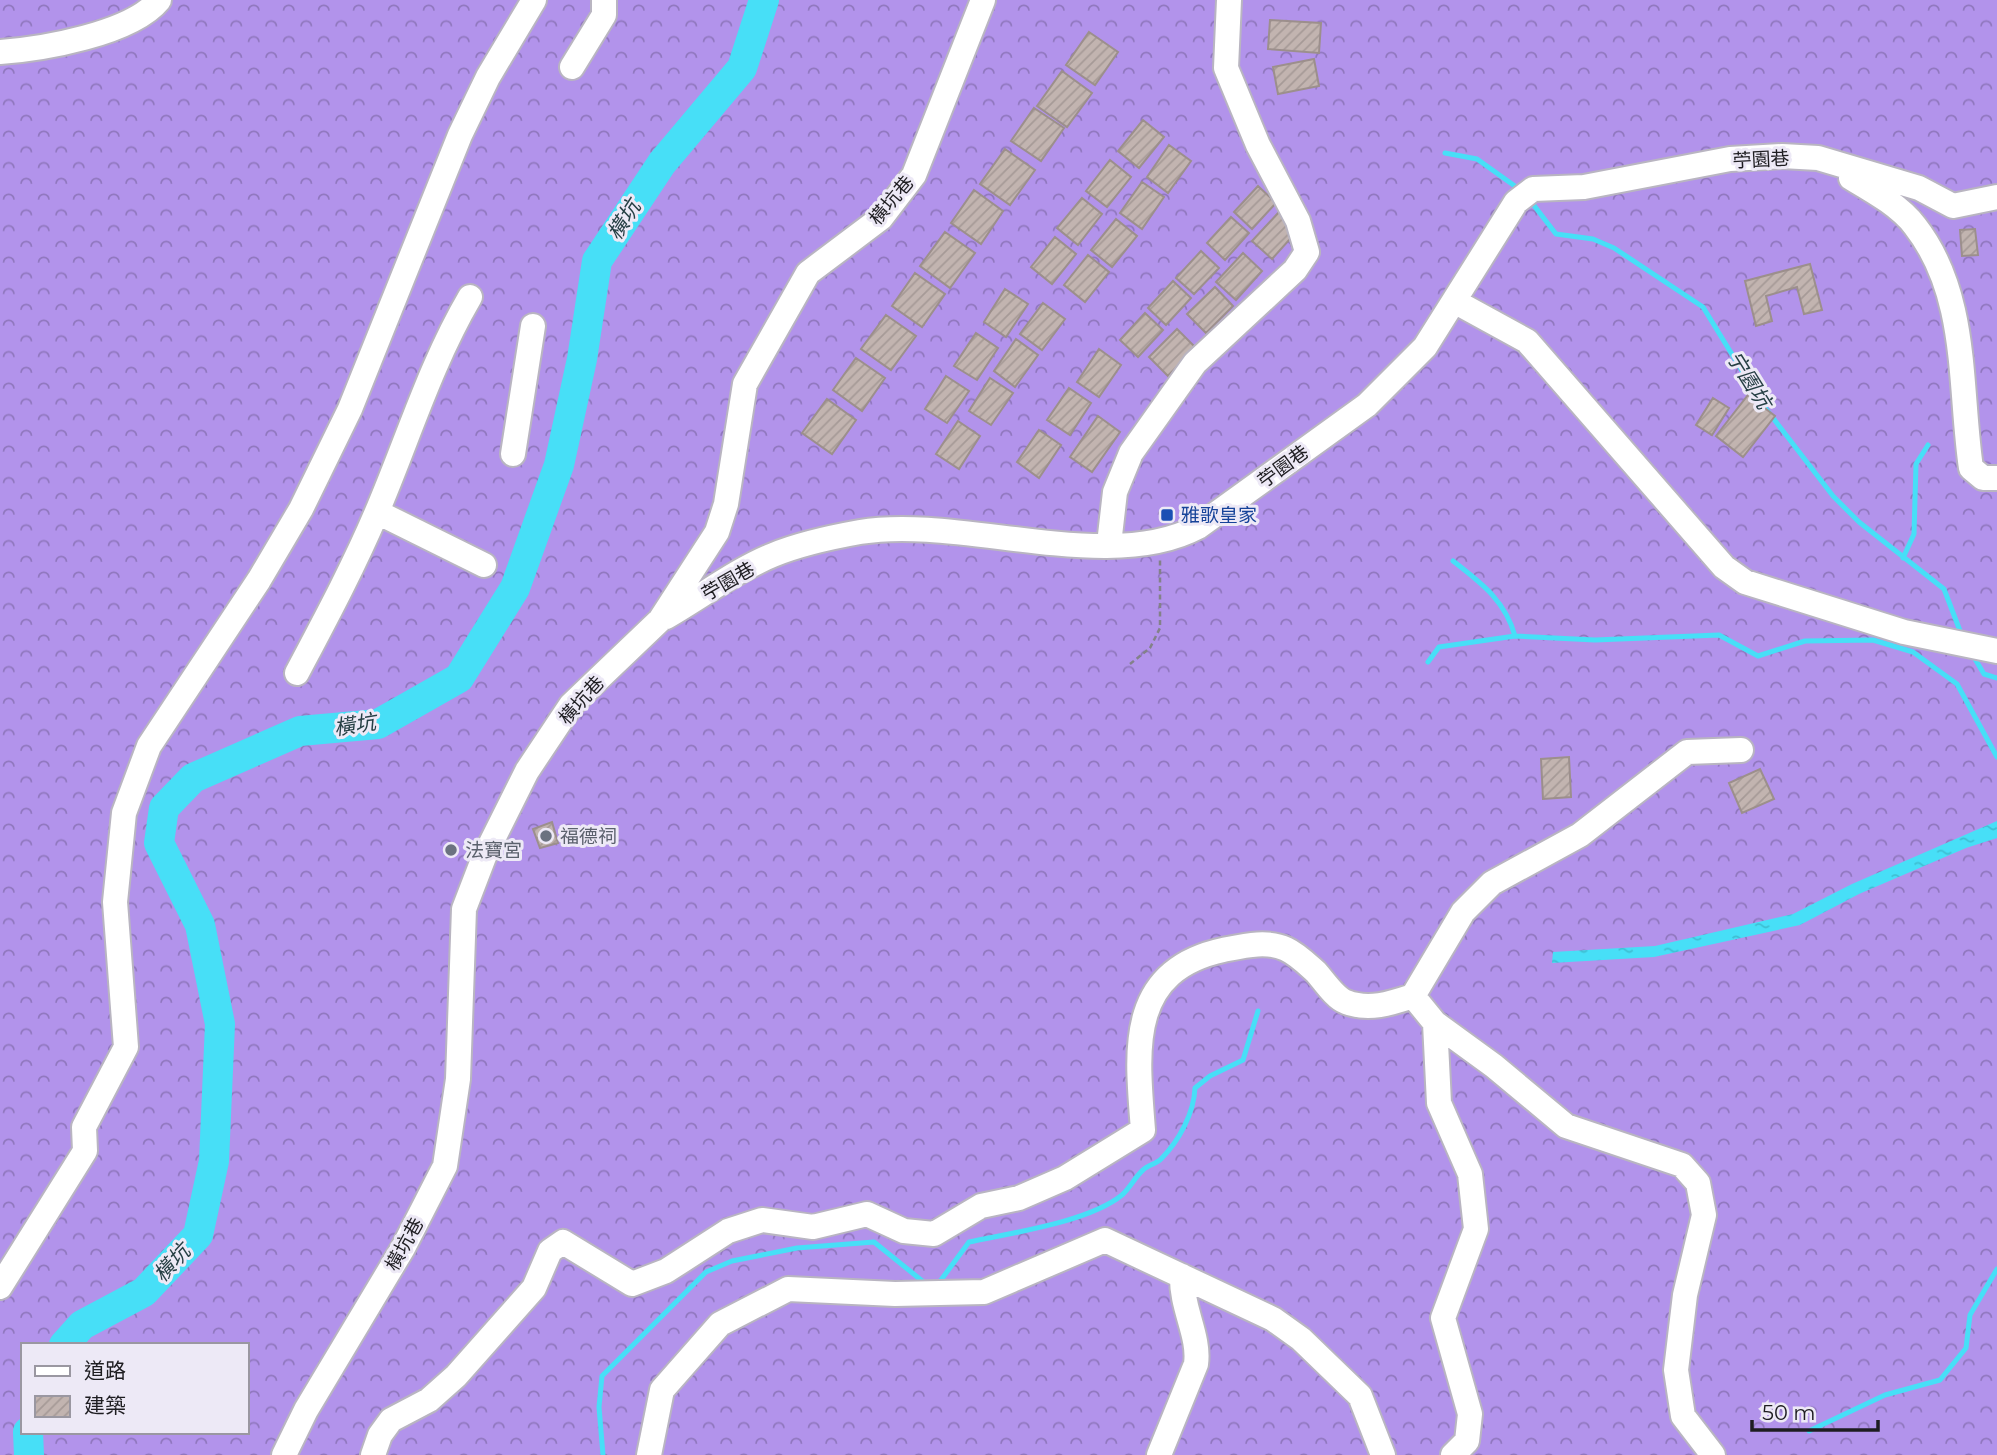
<svg xmlns="http://www.w3.org/2000/svg" width="1997" height="1455" font-family="Montserrat,'Noto Sans TC',sans-serif">
<style>
.forest{fill:url(#forest-crowns);fill-rule:evenodd}
.water{fill:url(#water-ripples)}
.lines{fill:none;stroke-linecap:round;stroke-linejoin:round}
.stream{stroke:#47dff7;stroke-width:5}
.river{stroke:#47dff7;stroke-width:30}
.building{fill:url(#building-hatch);stroke:#9c8f8c;stroke-width:2}
.minor-casing{stroke:#b9b5c1;stroke-width:28}
.path{stroke:#838189;stroke-width:2.5;stroke-dasharray:5 3.5;stroke-linecap:butt}
.minor{stroke:#fff;stroke-width:24}
.transit-dot{fill:#1a4fb4;stroke:#ede9f6;stroke-width:2.5}
.worship-dot{fill:#6b7280;stroke:#ede9f6;stroke-width:2.5}
.labels{text-anchor:middle;stroke-width:6;stroke-linejoin:round;paint-order:stroke}
.street-label{font-size:19px;fill:#1e1d21;stroke:#ede9f6}
.transit-label{font-size:19px;fill:#164399;stroke:#ede9f6;text-anchor:start}
.worship-label{font-size:19px;fill:#5b616d;stroke:#ede9f6;text-anchor:start}
.water-label{font-size:21px;font-style:italic;fill:#263f44;stroke:#ede9f6}
</style>
<defs>
<pattern id="forest-crowns" width="20" height="18" patternUnits="userSpaceOnUse" patternTransform="scale(1.75)"><rect width="20" height="18" fill="#b293eb"/><path d="M2 6a3 3 0 1 1 6 0M12 15a3 3 0 1 1 6 0" fill="none" stroke="#9077be"/></pattern>
<pattern id="water-ripples" width="26" height="14" patternUnits="userSpaceOnUse" patternTransform="scale(1.75)"><rect width="26" height="14" fill="#47dff7"/><path d="M2 4q2-2 4 0t4 0M15 11q2-2 4 0t4 0" fill="none" stroke="#3ebfd3"/></pattern>
<pattern id="building-hatch" width="6" height="6" patternUnits="userSpaceOnUse" patternTransform="scale(1.75)"><rect width="6" height="6" fill="#c2b4b0"/><path d="M-1 1l2-2M0 6l6-6M5 7l2-2" fill="none" stroke="#a69a97"/></pattern>
</defs>
<rect width="100%" height="100%" fill="#ede9f6"/>
<path class="forest" d="M 0,0 L 1997,0 L 1997,1455 L 0,1455 ZM 23,1345 L 247,1345 L 247,1432 L 23,1432 Z"/>
<path class="water" d="M 1997,821 L 1997,838 L 1966,848 L 1859,894 L 1800,925 L 1654,957 L 1552,963 L 1553,952 L 1655,946 L 1793,914 L 1852,884 Z"/>
<g class="lines">
<path class="stream" d="M 1445,153 L 1477,159 L 1519,189
M 1529,199 L 1556,234 L 1593,239 L 1614,248 L 1703,307 L 1763,405 L 1833,496 L 1859,522 L 1944,589 L 1962,636
M 1903,558 L 1914,534 L 1916,464 L 1928,445
M 1453,561 C 1481,583 1505,600 1515,636
M 1972,654 L 1984,674 L 1997,678
M 1428,662 L 1439,647 L 1515,636 L 1595,640 L 1719,635 L 1758,656 L 1805,641 L 1873,640 L 1913,652 L 1957,684 L 1997,757
M 938,1284 L 969,1242 C 1011,1233 1089,1222 1122,1195 C 1130,1188 1135,1177 1143,1170 C 1148,1165 1156,1164 1161,1159 C 1179,1141 1194,1113 1195,1088 L 1210,1076 L 1243,1060 L 1258,1011
M 1809,1431 L 1885,1395 L 1940,1380 L 1966,1348 L 1970,1315 L 1997,1269
M 603,1455 L 599,1407 L 602,1376 L 706,1272 L 732,1261 L 797,1248 L 874,1242 L 926,1284"/>
<path class="river" d="M 64,1345 L 82,1325 L 144,1292 L 198,1235 L 214,1161 L 220,1024 L 200,925 L 159,843 L 164,808 L 193,778 L 300,731 L 378,724 L 459,678 L 515,588 L 559,465 L 582,359 L 597,261 L 662,163 L 742,68 L 764,0
M 28,1432 L 29,1455"/>
</g>
<path class="building" d="M 1270,20 L 1321,23 L 1319,53 L 1268,49 Z
M 1089,32 L 1118,52 L 1095,85 L 1066,65 Z
M 1314,59 L 1319,86 L 1278,94 L 1273,67 Z
M 1062,71 L 1092,93 L 1067,127 L 1037,106 Z
M 1034,108 L 1064,128 L 1041,161 L 1011,141 Z
M 1143,120 L 1164,137 L 1139,168 L 1118,151 Z
M 1169,145 L 1191,161 L 1168,193 L 1147,177 Z
M 1005,149 L 1035,170 L 1010,205 L 980,184 Z
M 1110,160 L 1131,177 L 1107,207 L 1086,191 Z
M 1142,182 L 1164,197 L 1142,229 L 1120,213 Z
M 1258,186 L 1276,203 L 1252,229 L 1234,212 Z
M 974,190 L 1003,211 L 981,244 L 951,223 Z
M 1082,198 L 1102,214 L 1078,245 L 1057,228 Z
M 1279,212 L 1298,230 L 1272,259 L 1252,241 Z
M 1231,217 L 1249,233 L 1225,260 L 1207,243 Z
M 1116,219 L 1137,236 L 1112,267 L 1091,250 Z
M 1975,229 L 1978,255 L 1962,256 L 1960,230 Z
M 945,232 L 975,253 L 950,288 L 920,266 Z
M 1055,237 L 1076,254 L 1052,284 L 1031,267 Z
M 1201,251 L 1219,268 L 1194,294 L 1176,278 Z
M 1243,253 L 1262,271 L 1236,300 L 1216,282 Z
M 1088,255 L 1109,272 L 1085,302 L 1064,285 Z
M 1810,264 L 1822,310 L 1804,314 L 1797,287 L 1766,296 L 1772,321 L 1756,326 L 1745,281 Z
M 915,273 L 945,294 L 922,327 L 892,306 Z
M 1173,281 L 1191,298 L 1166,325 L 1148,308 Z
M 1215,287 L 1233,306 L 1206,333 L 1187,314 Z
M 1005,289 L 1028,304 L 1006,337 L 984,322 Z
M 1043,303 L 1065,319 L 1042,350 L 1020,334 Z
M 1145,313 L 1163,330 L 1138,357 L 1120,340 Z
M 886,315 L 916,336 L 891,370 L 861,349 Z
M 1177,329 L 1196,348 L 1168,376 L 1149,357 Z
M 976,333 L 998,348 L 977,380 L 954,366 Z
M 1016,339 L 1038,355 L 1015,387 L 994,371 Z
M 1099,349 L 1121,365 L 1099,397 L 1077,382 Z
M 856,358 L 885,378 L 862,411 L 833,390 Z
M 946,376 L 969,391 L 947,423 L 925,409 Z
M 990,378 L 1013,393 L 991,425 L 969,411 Z
M 1069,388 L 1091,403 L 1070,435 L 1047,420 Z
M 1748,395 L 1775,416 L 1743,457 L 1716,436 Z
M 1713,398 L 1729,408 L 1712,435 L 1696,425 Z
M 827,399 L 856,420 L 832,454 L 802,433 Z
M 1098,416 L 1120,432 L 1092,472 L 1070,457 Z
M 958,421 L 980,436 L 959,469 L 936,454 Z
M 1039,430 L 1061,445 L 1039,478 L 1017,462 Z
M 1569,757 L 1571,797 L 1543,799 L 1541,759 Z
M 1760,769 L 1774,799 L 1742,813 L 1729,783 Z
M 552,822 L 558,843 L 540,848 L 533,829 Z"/>
<g class="lines">
<defs>
<path id="minor" d="M 0,52 C 42,49 131,34 159,0
M 572,67 L 604,15 L 604,0
M 1851,178 C 1873,191 1900,206 1915,226 C 1969,295 1959,387 1971,468 L 1983,478 L 1997,478
M 1454,301 L 1527,341 L 1724,567 L 1745,582 L 1904,632 L 1997,651
M 513,454 L 533,326
M 377,512 L 484,565
M 1109,544 L 1115,492 L 1131,453 L 1195,363 L 1295,270 L 1307,252 L 1298,221 L 1258,145 L 1226,68 L 1229,0
M 666,617 C 701,597 736,570 773,555 C 799,544 832,537 860,532 C 960,515 1108,575 1198,527 L 1367,405 L 1425,347 L 1516,202 L 1533,189 L 1584,187 L 1730,159 L 1782,156 L 1818,158 L 1919,188 L 1953,206 L 1997,197
M 297,673 C 325,620 353,568 376,514 C 407,442 430,365 470,297
M 1413,996 L 1435,1023 L 1494,1066 L 1566,1126 L 1682,1165 L 1698,1183 L 1704,1215 L 1685,1295 L 1676,1370 L 1683,1416 L 1713,1455
M 1435,1023 L 1439,1103 L 1470,1174 L 1476,1229 L 1443,1318 L 1470,1414 L 1467,1441 L 1453,1455
M 0,1287 L 85,1151 L 84,1127 L 126,1047 L 115,902 L 124,813 L 149,746 L 259,580 L 301,509 L 350,409 L 460,135 L 488,77 L 534,0
M 284,1455 L 306,1410 L 403,1248 L 445,1166 L 458,1079 L 464,909 L 484,857 L 527,771 L 571,705 L 660,620 L 717,532 L 726,504 L 745,384 L 808,273 L 881,218 L 914,175 L 983,0
M 373,1455 L 380,1435 L 391,1420 L 429,1400 L 456,1376 L 534,1288 L 550,1251 L 563,1242 L 632,1284 L 666,1271 L 728,1231 L 762,1220 L 813,1227 L 867,1214 L 904,1231 L 934,1234 L 981,1206 L 1019,1198 L 1065,1178 L 1143,1130 C 1137,1052 1126,971 1223,950 C 1243,946 1267,940 1286,949 C 1297,954 1307,964 1316,972 C 1324,981 1335,998 1346,1002 C 1369,1011 1392,1003 1413,996 L 1463,912 L 1492,883 L 1580,835 L 1687,752 L 1741,750
M 649,1455 L 662,1390 L 720,1324 L 788,1289 L 895,1294 L 984,1292 L 1105,1240 L 1273,1319 L 1301,1339 L 1360,1396 L 1383,1455
M 1159,1455 L 1196,1364 C 1200,1336 1181,1308 1182,1276"/>
</defs>
<use href="#minor" class="minor-casing"/>
<path class="path" d="M 1130,664 L 1150,648 L 1160,628 L 1160,560"/>
<use href="#minor" class="minor"/>
</g>
<rect class="transit-dot" x="1160" y="508" width="14" height="14" rx="3.5"/>
<g class="worship-dot">
<circle cx="546" cy="836" r="7"/>
<circle cx="451" cy="850" r="7"/>
</g>
<g class="labels">
<g class="street-label">
<text transform="translate(1761 159) rotate(-3)" y="7">苧園巷</text>
<text transform="translate(891 200) rotate(-50)" y="7">橫坑巷</text>
<text transform="translate(1283 466) rotate(-36)" y="7">苧園巷</text>
<text transform="translate(728 581) rotate(-30)" y="7">苧園巷</text>
<text transform="translate(581 700) rotate(-48)" y="7">橫坑巷</text>
<text transform="translate(404 1244) rotate(-61)" y="7">橫坑巷</text>
</g>
<g class="transit-label">
<text x="1181" y="522">雅歌皇家</text>
</g>
<g class="worship-label">
<text x="560" y="843">福德祠</text>
<text x="465" y="857">法寶宮</text>
</g>
<g class="water-label">
<text transform="translate(624 220) rotate(-57)" y="7">橫坑</text>
<text transform="translate(1749 380) rotate(58)" y="7">宁園坑</text>
<text transform="translate(355 725) rotate(-9)" y="7">橫坑</text>
<text transform="translate(172 1263) rotate(-47)" y="7">橫坑</text>
</g>
</g>
<rect x="21" y="1343" width="228" height="91" fill="#ede9f6" stroke="#9a97a1" stroke-width="2"/>
<rect x="35" y="1366" width="35" height="10" fill="#ffffff" stroke="#9a97a1" stroke-width="2"/>
<text x="84" y="1378" font-size="21" fill="#1e1d21">道路</text>
<rect x="35" y="1396" width="35" height="21" fill="url(#building-hatch)" stroke="#9a97a1" stroke-width="2"/>
<text x="84" y="1413" font-size="21" fill="#1e1d21">建築</text>
<path d="M1752 1420v10h126v-10" fill="none" stroke="#1e1d21" stroke-width="3.5"/>
<text x="1762" y="1420" font-size="21" fill="#1e1d21" stroke="#ede9f6" stroke-width="5" paint-order="stroke">50 m</text>
</svg>
